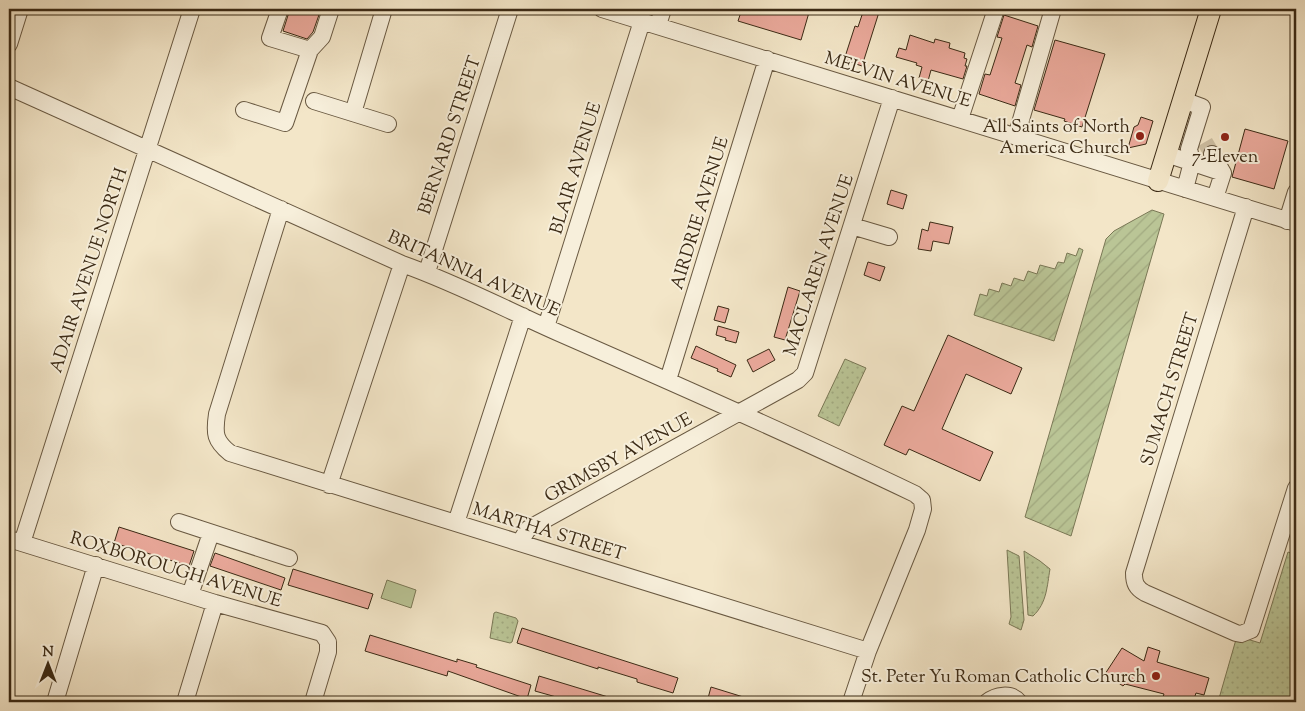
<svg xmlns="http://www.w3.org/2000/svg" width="1305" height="711" font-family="'Sorts Mill Goudy',serif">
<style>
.park{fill:url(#park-dots);stroke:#7a7856}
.garden{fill:url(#garden-furrows);stroke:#7a7856}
.pitch{fill:#bac596;stroke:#7a7856}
.building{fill:#eaa99b;stroke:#3b2a15}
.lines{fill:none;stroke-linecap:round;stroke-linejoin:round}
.minor-tunnel{stroke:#cec0a4;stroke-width:16;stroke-dasharray:16 8;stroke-linecap:butt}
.minor-casing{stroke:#695942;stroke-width:18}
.major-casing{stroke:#3b2a15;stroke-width:22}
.minor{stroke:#f7efdb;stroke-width:16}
.major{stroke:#f3e6c8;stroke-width:20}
.poi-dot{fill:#8f2418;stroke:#f7efdb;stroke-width:2}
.labels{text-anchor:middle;stroke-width:4;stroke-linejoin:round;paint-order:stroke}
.street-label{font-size:18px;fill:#3b2a15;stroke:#f7efdb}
.poi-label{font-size:18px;fill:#3b2a15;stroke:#f7efdb;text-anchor:end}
</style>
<defs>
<pattern id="park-dots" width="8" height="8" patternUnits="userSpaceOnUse" patternTransform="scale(1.25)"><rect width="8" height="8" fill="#bac596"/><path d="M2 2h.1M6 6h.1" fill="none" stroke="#a1a980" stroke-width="1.8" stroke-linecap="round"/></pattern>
<pattern id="garden-furrows" width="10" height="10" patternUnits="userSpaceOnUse" patternTransform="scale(1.25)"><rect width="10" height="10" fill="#bac596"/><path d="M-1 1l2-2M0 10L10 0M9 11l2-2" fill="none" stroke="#a1a980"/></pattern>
</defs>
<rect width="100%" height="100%" fill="#f3e6c8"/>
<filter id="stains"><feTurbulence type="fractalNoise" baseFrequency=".004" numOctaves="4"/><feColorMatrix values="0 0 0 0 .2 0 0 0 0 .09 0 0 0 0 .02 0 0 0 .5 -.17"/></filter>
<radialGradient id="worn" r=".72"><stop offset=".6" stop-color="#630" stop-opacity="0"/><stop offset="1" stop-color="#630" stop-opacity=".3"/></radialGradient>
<path class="park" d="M 845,359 L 866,368 L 839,426 L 818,416 Z
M 1007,550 L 1019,556 L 1024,620 L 1021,630 L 1009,624 L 1011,617 Z
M 1024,551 L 1040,561 L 1050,569 C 1047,586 1047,603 1033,616 L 1028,615 Z
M 1288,552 L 1296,555 L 1296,702 L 1218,702 L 1237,636 L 1260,643 Z
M 496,612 L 516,618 L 518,621 L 512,642 L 510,643 L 490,638 L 494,613 Z"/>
<path class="garden" d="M 1152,210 L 1164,214 L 1071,536 L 1025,517 L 1106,239 L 1114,231 Z
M 1079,248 L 1083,250 L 1054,341 L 974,315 L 980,294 L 987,296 L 989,289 L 999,292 L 1002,283 L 1011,286 L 1014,278 L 1024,281 L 1028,271 L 1037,274 L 1040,265 L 1055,269 L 1058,262 L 1064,263 L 1067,253 L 1076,256 Z"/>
<path class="pitch" d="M 387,580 L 416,590 L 411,608 L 381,598 Z"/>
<path class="building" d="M 290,9 L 321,9 L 313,32 L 307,39 L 283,31 Z
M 742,9 L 810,9 L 801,40 L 738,21 Z
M 864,9 L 880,9 L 862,66 L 844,60 L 855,26 L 858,27 Z
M 1004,15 L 1038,26 L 1032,47 L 1027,45 L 1015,83 L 1021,85 L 1015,106 L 979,94 L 985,74 L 990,75 L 1002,38 L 997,37 Z
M 910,35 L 934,43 L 935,39 L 950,43 L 949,48 L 965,53 L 964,58 L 967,59 L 965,66 L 967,66 L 963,79 L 931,70 L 928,81 L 919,78 L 922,67 L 916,65 L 917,63 L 896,57 L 899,48 L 906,50 Z
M 1055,40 L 1105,54 L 1082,127 L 1064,121 L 1065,119 L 1034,110 Z
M 1141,117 L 1153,121 L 1146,144 L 1128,148 L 1134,127 L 1138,125 Z
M 1245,129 L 1288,141 L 1274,189 L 1232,177 Z
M 891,190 L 907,195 L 903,209 L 887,204 Z
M 930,222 L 953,227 L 949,244 L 933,241 L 931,251 L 918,249 L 922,229 L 928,231 Z
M 868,262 L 885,267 L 880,281 L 864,275 Z
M 788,287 L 800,291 L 785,340 L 774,337 Z
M 718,306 L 729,309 L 725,323 L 714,320 Z
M 718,326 L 739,332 L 736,343 L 725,340 L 726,338 L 716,335 Z
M 948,335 L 1022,368 L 1011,394 L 966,374 L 942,429 L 993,452 L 980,481 L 909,449 L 906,455 L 884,445 L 902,406 L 914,411 Z
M 696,346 L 736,365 L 731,377 L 717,371 L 718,369 L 691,358 Z
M 769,349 L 775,360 L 753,372 L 747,360 Z
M 119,527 L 194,551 L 189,566 L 114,543 Z
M 215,553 L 285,578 L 281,590 L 210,566 Z
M 293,569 L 373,594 L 368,609 L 288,585 Z
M 522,628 L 678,678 L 673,693 L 637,682 L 637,679 L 598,667 L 598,669 L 517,643 Z
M 370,635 L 457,662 L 457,659 L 477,665 L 476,667 L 531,685 L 527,699 L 448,671 L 447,676 L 365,651 Z
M 1148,647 L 1160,651 L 1157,662 L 1209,678 L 1204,695 L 1196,693 L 1193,702 L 1161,702 L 1164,694 L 1125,684 L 1123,686 L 1105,674 L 1122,648 L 1144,661 Z
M 539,676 L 618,700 L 618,702 L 574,702 L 535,691 Z
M 711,687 L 753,700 L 753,702 L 707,702 Z"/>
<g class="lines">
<path class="minor-tunnel" d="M 1205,142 L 1212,154"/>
<defs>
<path id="minor" d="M 280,9 L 270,38 L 310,50
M 602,9 L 1296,223
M 658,25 L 663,9
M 9,44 L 20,9
M 9,87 L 402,264 C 456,283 507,310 559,333 C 678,385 798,438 915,494 L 922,500 L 923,509 L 917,530 L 868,651 L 851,702
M 1183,100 L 1202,107 L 1189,149 L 1192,162 L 1185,189
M 314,101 L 388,124
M 244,110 L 285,123 L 310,50 L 322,37 L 331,9
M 353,113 L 384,9
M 960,119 L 996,9
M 1016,137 L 1053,9
M 1166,154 L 1223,173 L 1215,198
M 1212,154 L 1223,173
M 1246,207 L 1134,573 C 1134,583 1136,588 1145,593 L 1236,633 L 1241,634 L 1251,630 L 1296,488
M 281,209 L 217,414 C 214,434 215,441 230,453 L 868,651
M 1287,221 L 1296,192
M 852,226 L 889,237
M 427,272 L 510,9
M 546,327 L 642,21
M 668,380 L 767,59
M 329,485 L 402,264
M 179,522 L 289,558
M 456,523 L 523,316
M 9,539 L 215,603 L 322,633 L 328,642 L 328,652 L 313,702
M 520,542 L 528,529 L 798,380 L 805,373 L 892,98
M 22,543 L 192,9
M 190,595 L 211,533
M 55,702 L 96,565
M 185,702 L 215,603
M 987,702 C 996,695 1011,692 1019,702"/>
<path id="major" d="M 1158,181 L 1211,9"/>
</defs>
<use href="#minor" class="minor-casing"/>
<use href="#major" class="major-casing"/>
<use href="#minor" class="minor"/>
<use href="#major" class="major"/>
</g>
<g class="poi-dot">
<circle cx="1140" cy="136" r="5"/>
<circle cx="1225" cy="137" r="5"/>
<circle cx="1156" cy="676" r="5"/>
</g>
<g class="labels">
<g class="street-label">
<text transform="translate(898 79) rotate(17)" y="6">MELVIN AVENUE</text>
<text transform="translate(449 135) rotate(-72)" y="6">BERNARD STREET</text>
<text transform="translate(575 168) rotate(-73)" y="6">BLAIR AVENUE</text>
<text transform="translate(699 213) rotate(-73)" y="6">AIRDRIE AVENUE</text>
<text transform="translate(818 265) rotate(-72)" y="6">MACLAREN AVENUE</text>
<text transform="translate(88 270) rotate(-72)" y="6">ADAIR AVENUE NORTH</text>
<text transform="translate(474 273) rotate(24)" y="6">BRITANNIA AVENUE</text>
<text transform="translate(1169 389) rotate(-73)" y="6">SUMACH STREET</text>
<text transform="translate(618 457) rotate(-29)" y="6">GRIMSBY AVENUE</text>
<text transform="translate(549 531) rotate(17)" y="6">MARTHA STREET</text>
<text transform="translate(176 569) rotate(17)" y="6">ROXBOROUGH AVENUE</text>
</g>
<g class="poi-label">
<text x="1130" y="132">All Saints of North<tspan x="1130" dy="21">America Church</tspan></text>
<text x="1225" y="162" text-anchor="middle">7-Eleven</text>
<text x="1146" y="682">St. Peter Yu Roman Catholic Church</text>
</g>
</g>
<rect width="1305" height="711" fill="none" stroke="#f3e6c8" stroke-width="30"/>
<rect x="10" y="10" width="1285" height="691" fill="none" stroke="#3b2a15" stroke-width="2.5"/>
<rect x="15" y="15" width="1275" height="681" fill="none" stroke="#3b2a15"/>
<g transform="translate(48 664)" stroke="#f7efdb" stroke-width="4" paint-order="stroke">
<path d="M0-4L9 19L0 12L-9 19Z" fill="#3b2a15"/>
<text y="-8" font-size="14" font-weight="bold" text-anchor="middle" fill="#3b2a15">N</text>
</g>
<rect width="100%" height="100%" filter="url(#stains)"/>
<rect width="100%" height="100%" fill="url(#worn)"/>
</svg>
